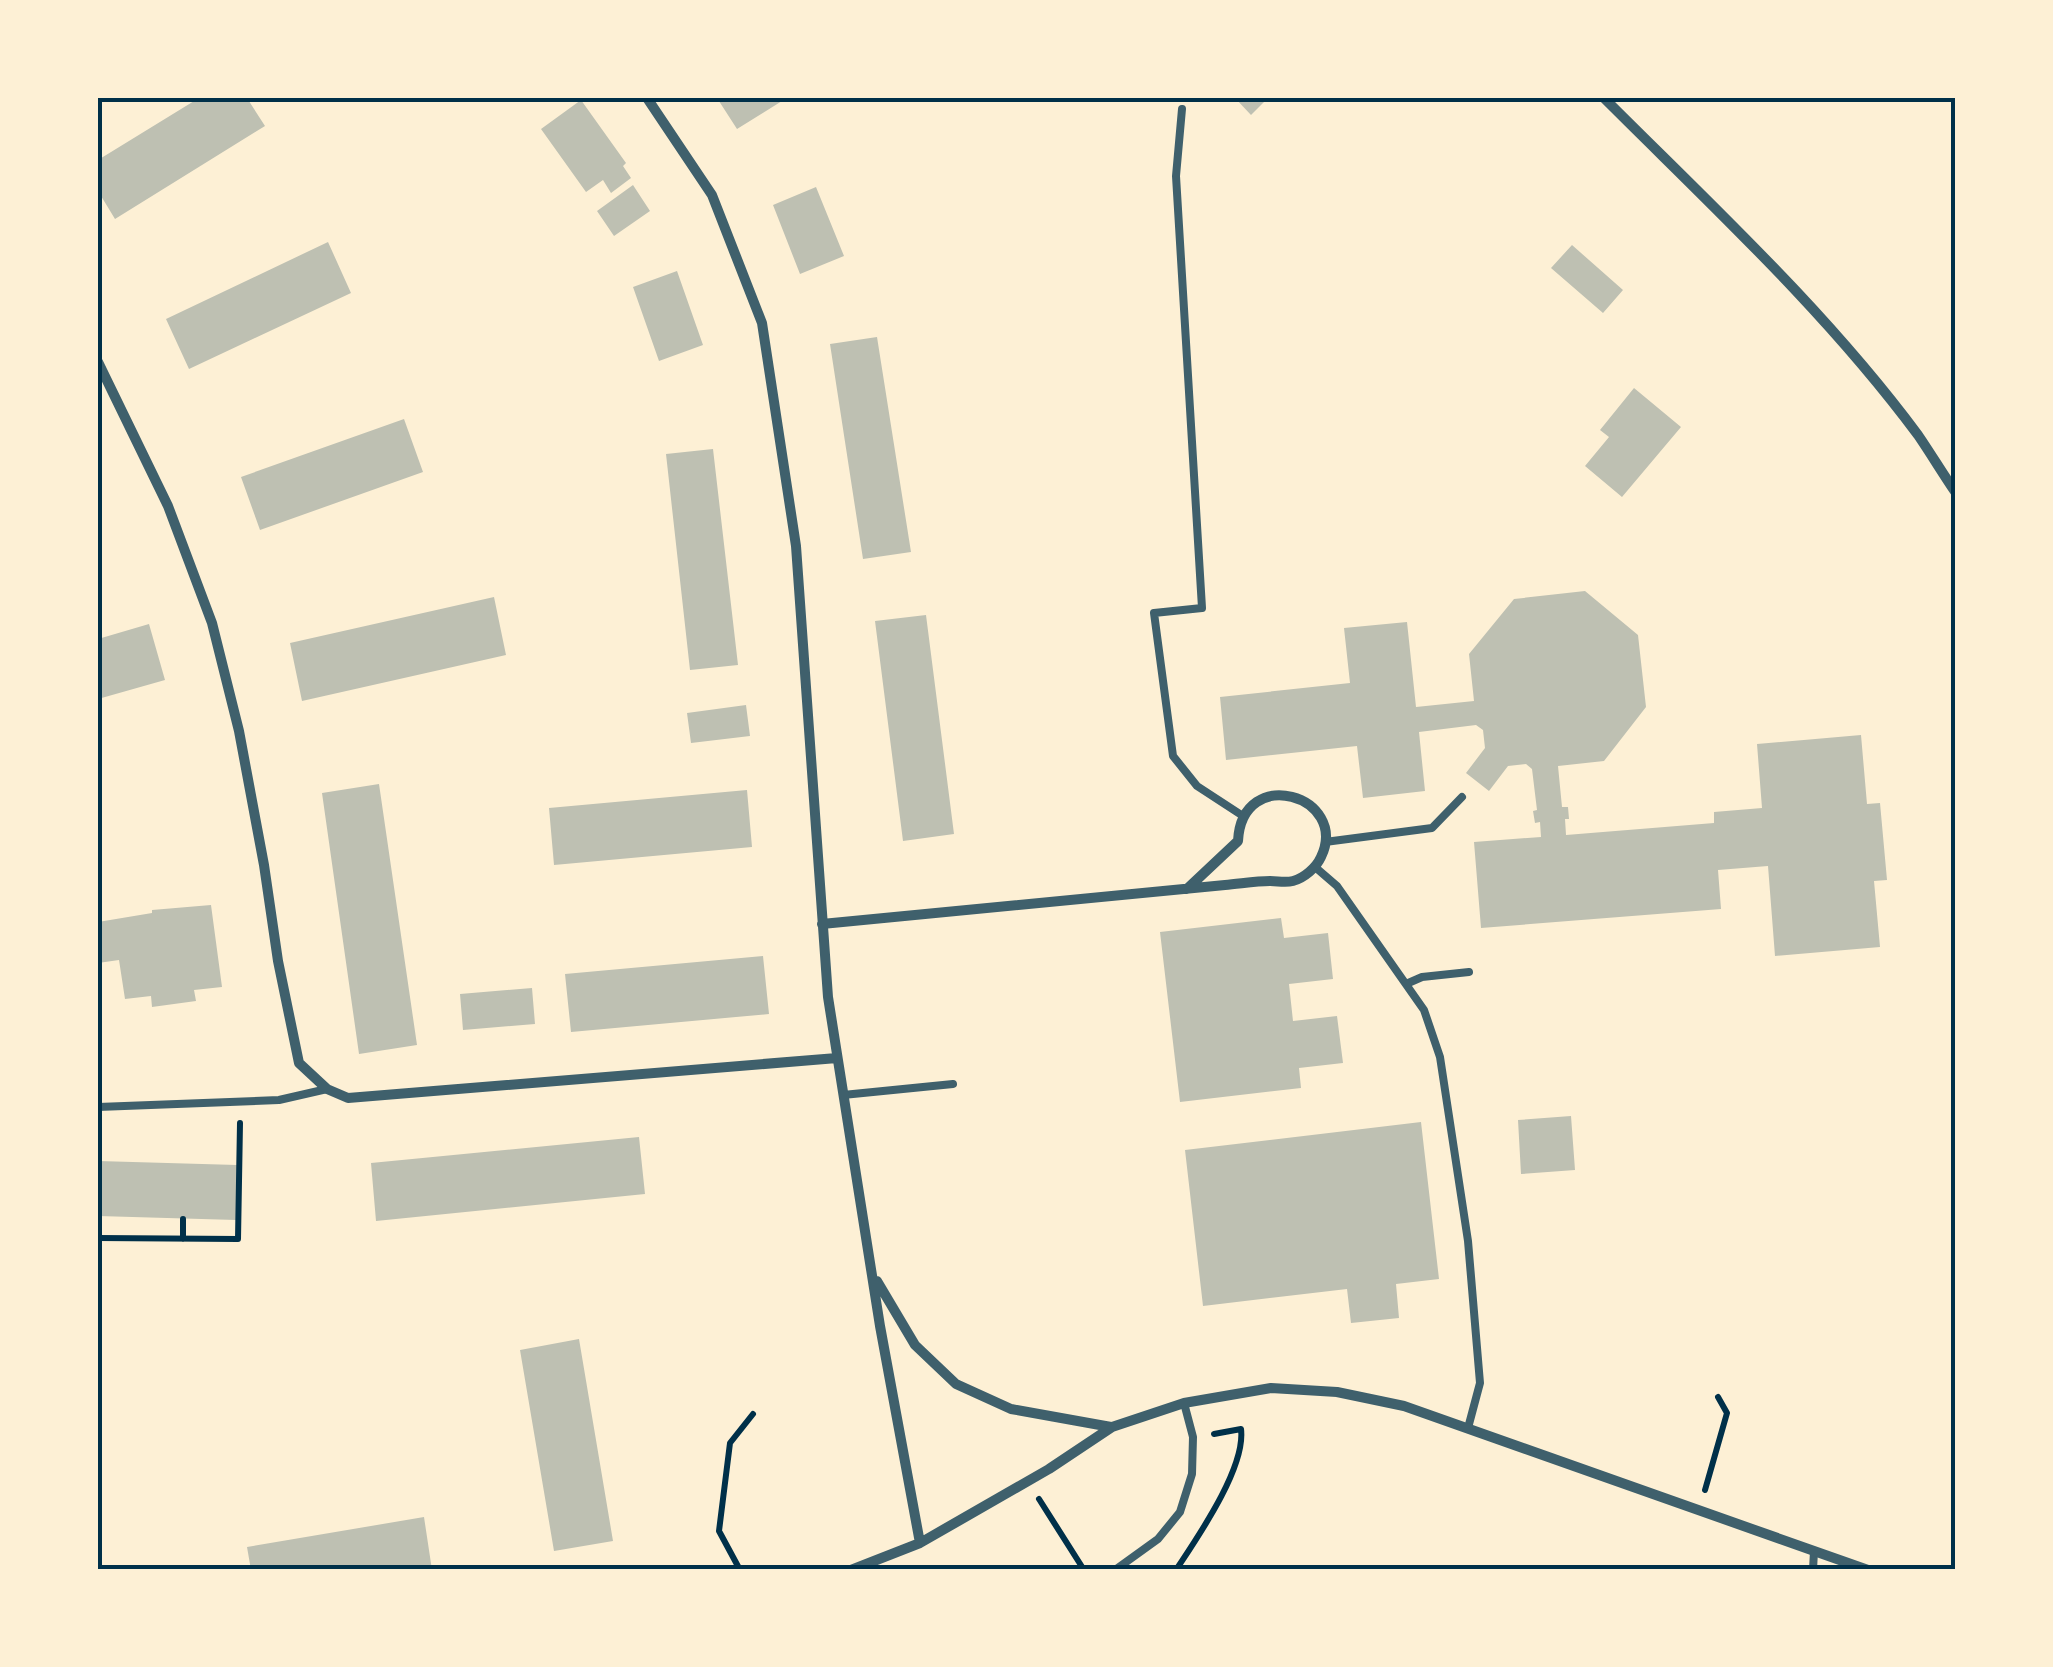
<svg xmlns="http://www.w3.org/2000/svg" width="2053" height="1667" font-family="Barlow,sans-serif">
<style>
.building{fill:#bec0b2}
.lines{fill:none;stroke-linecap:round;stroke-linejoin:round}
.path{stroke:#003049;stroke-width:6}
.service{stroke:#3f606c;stroke-width:8}
.minor{stroke:#3f606c;stroke-width:10}
.neatline{fill:none;stroke:#003049;stroke-width:4}
</style>
<rect width="100%" height="100%" fill="#fdf0d5"/>
<path class="building" d="M 199,98 L 247,98 L 265,126 L 115,219 L 98,191 L 98,160 Z
M 717,98 L 780,98 L 782,101 L 737,129 Z
M 1235,98 L 1268,98 L 1251,115 Z
M 581,100 L 626,163 L 623,166 L 631,178 L 611,193 L 603,180 L 586,192 L 541,129 Z
M 633,185 L 650,211 L 614,236 L 597,211 Z
M 816,187 L 844,256 L 800,274 L 773,205 Z
M 328,242 L 351,293 L 189,369 L 166,319 Z
M 1572,245 L 1623,290 L 1603,313 L 1551,268 Z
M 677,271 L 703,345 L 659,361 L 633,287 Z
M 877,337 L 911,552 L 863,559 L 830,344 Z
M 1634,388 L 1681,427 L 1622,497 L 1585,466 L 1609,437 L 1600,430 Z
M 404,419 L 423,472 L 260,530 L 241,477 Z
M 713,449 L 738,665 L 690,670 L 666,454 Z
M 1585,591 L 1638,635 L 1646,707 L 1604,761 L 1558,766 L 1562,807 L 1568,807 L 1569,819 L 1565,819 L 1566,835 L 1714,823 L 1714,812 L 1762,808 L 1757,744 L 1861,735 L 1867,804 L 1880,803 L 1887,880 L 1874,881 L 1880,947 L 1775,956 L 1768,866 L 1718,870 L 1721,909 L 1481,928 L 1474,842 L 1541,837 L 1540,822 L 1535,823 L 1533,811 L 1537,810 L 1532,769 L 1526,764 L 1508,766 L 1489,791 L 1466,773 L 1485,748 L 1483,730 L 1476,725 L 1419,732 L 1425,791 L 1363,798 L 1357,746 L 1226,760 L 1220,697 L 1350,683 L 1344,628 L 1407,622 L 1416,707 L 1474,701 L 1469,654 L 1514,599 Z
M 494,597 L 506,655 L 302,701 L 290,643 Z
M 926,615 L 954,834 L 903,841 L 875,621 Z
M 149,624 L 165,680 L 98,699 L 98,639 Z
M 746,705 L 750,736 L 691,743 L 687,713 Z
M 379,784 L 417,1045 L 359,1054 L 322,793 Z
M 747,790 L 752,847 L 554,865 L 549,808 Z
M 211,905 L 222,987 L 194,990 L 196,1001 L 152,1007 L 151,996 L 125,999 L 119,960 L 98,963 L 98,922 L 152,913 L 152,910 Z
M 1281,918 L 1284,938 L 1328,933 L 1333,979 L 1289,984 L 1293,1021 L 1337,1016 L 1343,1063 L 1299,1068 L 1301,1088 L 1180,1102 L 1160,932 Z
M 763,956 L 769,1014 L 571,1032 L 565,974 Z
M 532,988 L 535,1024 L 463,1030 L 460,994 Z
M 1571,1116 L 1575,1170 L 1521,1174 L 1518,1120 Z
M 1421,1122 L 1439,1279 L 1396,1284 L 1399,1318 L 1351,1323 L 1347,1289 L 1203,1306 L 1185,1150 Z
M 639,1137 L 645,1194 L 376,1221 L 371,1163 Z
M 98,1161 L 237,1165 L 236,1220 L 98,1216 Z
M 579,1339 L 613,1541 L 554,1551 L 520,1350 Z
M 424,1517 L 432,1570 L 251,1570 L 247,1547 Z"/>
<g class="lines">
<path class="path" d="M 98,1238 L 238,1239 L 240,1123
M 183,1239 L 183,1219
M 1705,1490 L 1727,1413 L 1718,1397
M 1039,1499 L 1084,1570
M 740,1570 L 719,1531 L 730,1443 L 753,1414
M 1176,1570 C 1197,1538 1246,1468 1241,1429 L 1214,1434"/>
<path class="service" d="M 1182,109 L 1176,176 L 1202,608 L 1154,613 L 1173,756 L 1197,786 L 1243,816
M 1325,842 L 1432,828 L 1462,797
M 1315,867 L 1337,886 L 1424,1010 L 1440,1057 L 1468,1241 L 1480,1383 L 1468,1428
M 1406,984 L 1422,977 L 1469,972
M 843,1095 L 953,1084
M 98,1107 L 279,1100 L 327,1089
M 1115,1570 L 1158,1539 L 1180,1512 L 1192,1474 L 1193,1437 L 1184,1403
M 1813,1570 L 1814,1551"/>
<path class="minor" d="M 647,98 L 712,195 L 762,323 L 796,546 L 828,997 L 880,1326 L 920,1543
M 1604,98 C 1712,206 1826,311 1918,435 C 1931,454 1943,474 1956,493
M 98,362 L 168,506 L 212,623 L 239,731 L 264,865 L 278,961 L 299,1063 L 327,1089 L 348,1098 L 837,1058
M 822,924 C 956,911 1090,897 1225,885 C 1239,884 1255,881 1270,881 C 1278,881 1285,883 1293,881 C 1304,878 1316,868 1321,857 C 1350,796 1242,763 1238,841 L 1187,889
M 877,1281 L 915,1345 L 956,1384 L 1011,1409 L 1111,1427
M 851,1570 L 920,1543 L 1049,1469 L 1112,1427 L 1184,1403 L 1271,1388 L 1337,1392 L 1404,1406 L 1868,1570"/>
</g>
<rect width="2053" height="1667" fill="none" stroke="#fdf0d5" stroke-width="200"/>
<rect x="100" y="100" width="1853" height="1467" class="neatline"/>
</svg>
